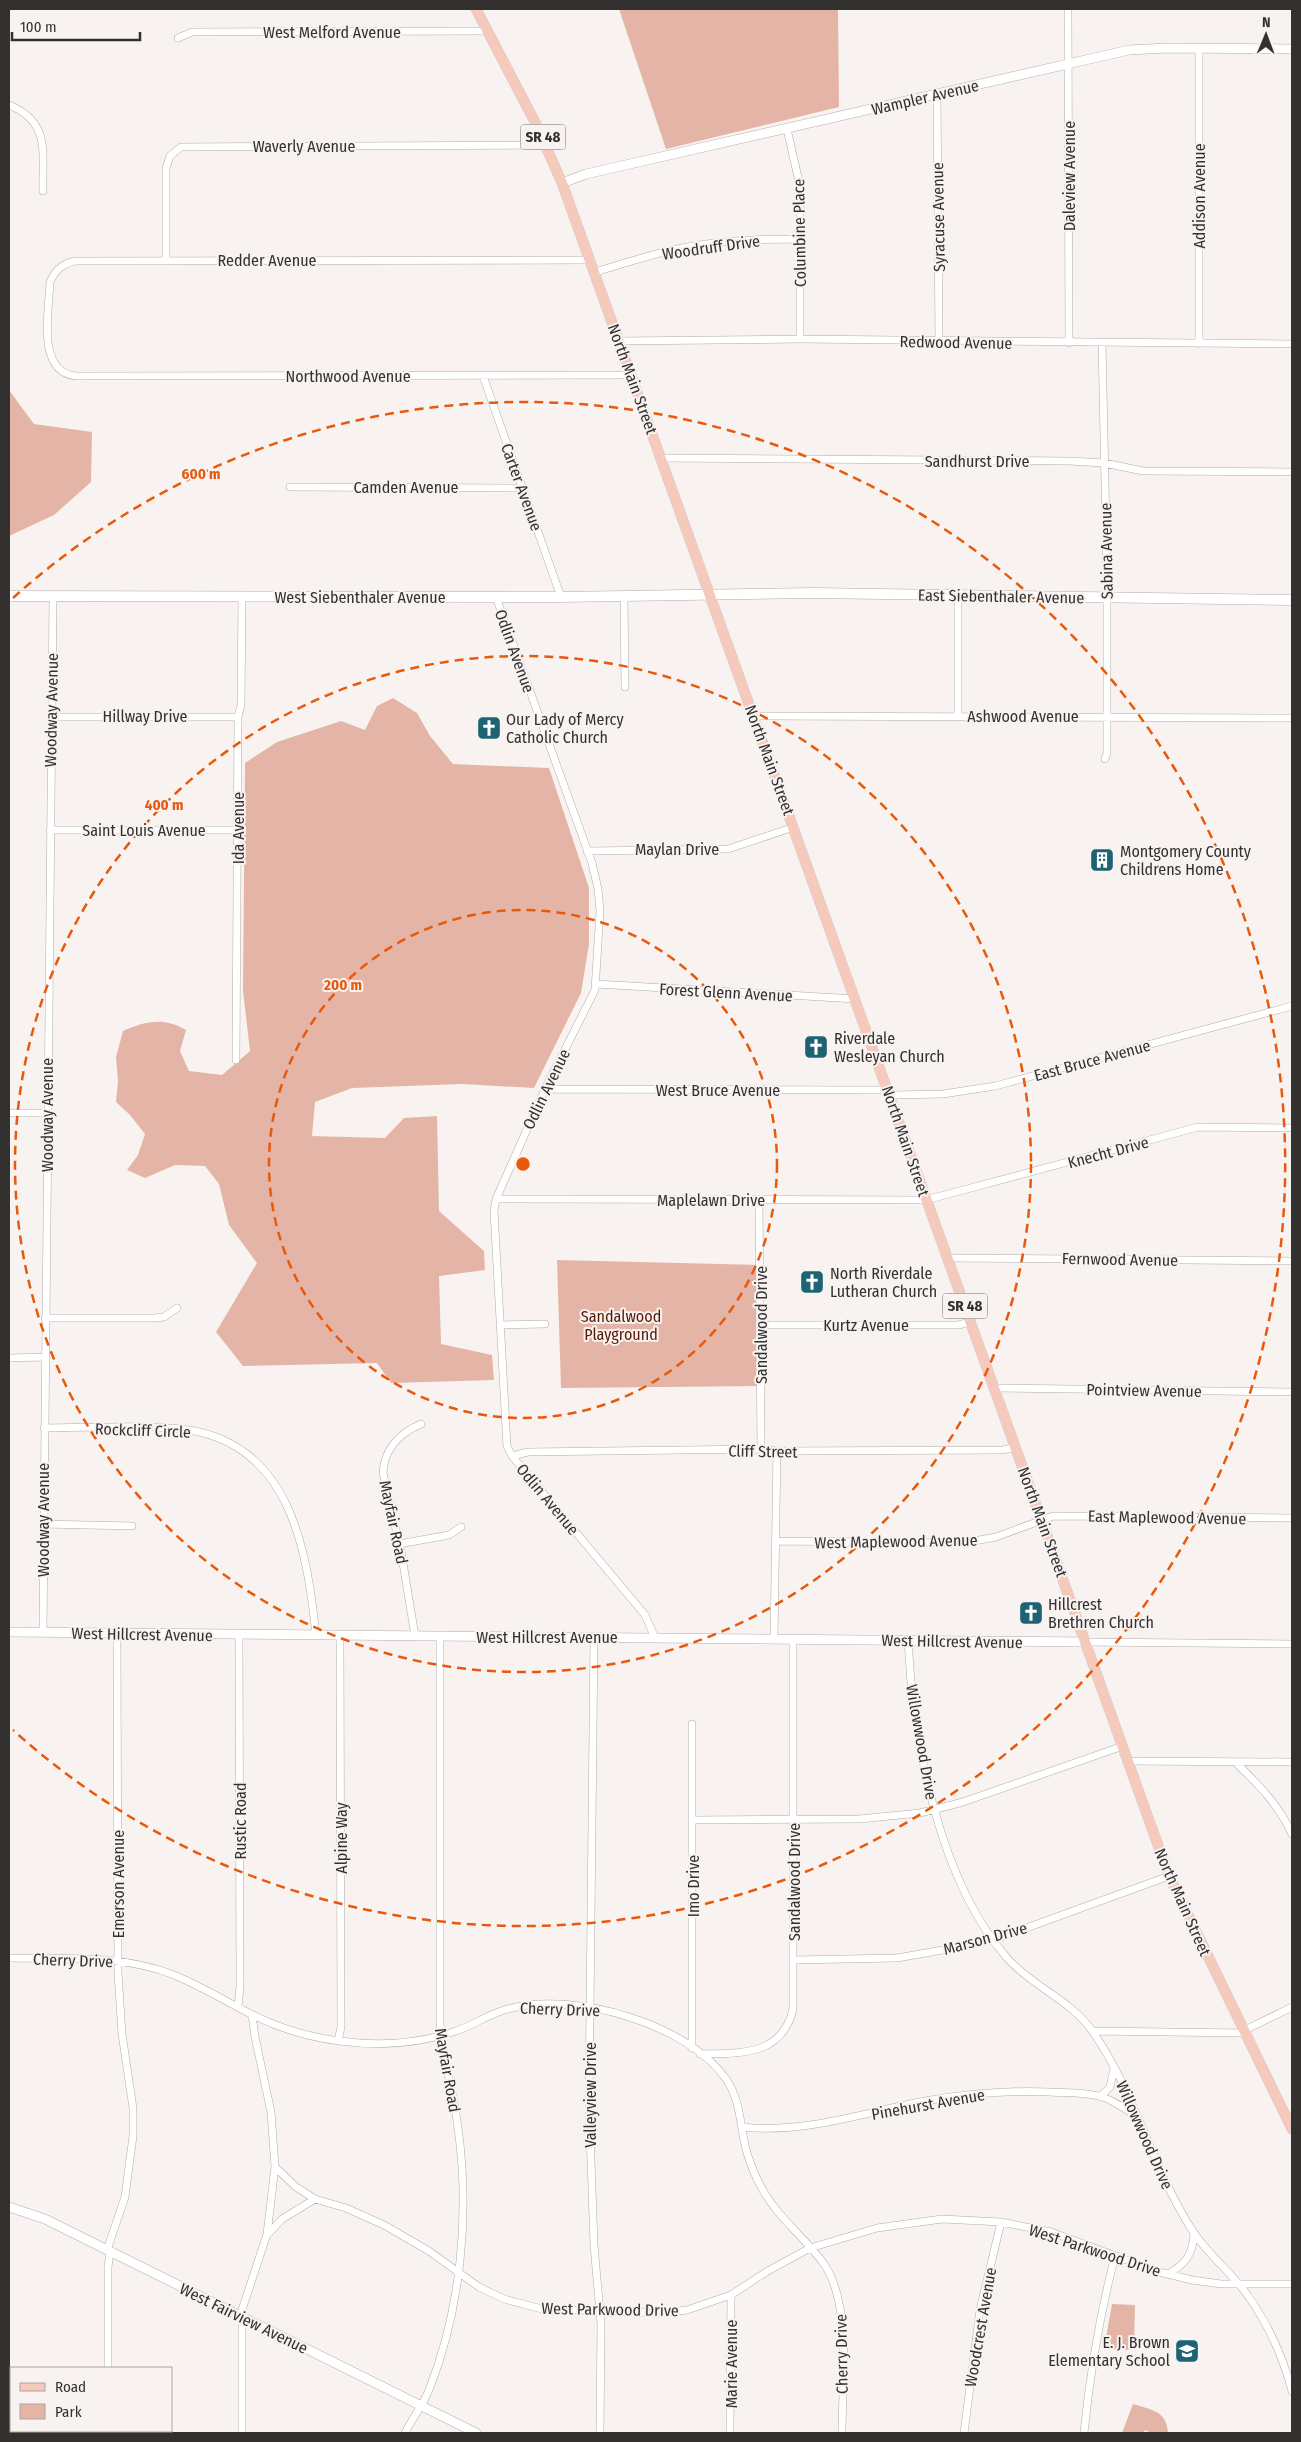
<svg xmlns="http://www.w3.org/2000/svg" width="1301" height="2442" font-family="'Fira Sans Condensed',sans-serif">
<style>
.green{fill:#e4b5a6}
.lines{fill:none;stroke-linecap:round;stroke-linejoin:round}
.minor-casing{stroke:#b1acaa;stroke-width:8}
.tertiary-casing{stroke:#b1acaa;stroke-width:10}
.secondary-casing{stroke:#b1acaa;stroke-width:11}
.primary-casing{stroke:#d2d2d1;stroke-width:11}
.minor{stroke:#fff;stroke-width:7}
.tertiary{stroke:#fff;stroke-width:9}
.secondary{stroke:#fff;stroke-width:10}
.primary{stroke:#f5c9bc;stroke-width:10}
.ring{fill:none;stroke:#e8590c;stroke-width:2.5;stroke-dasharray:9 6}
.labels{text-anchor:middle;stroke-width:4;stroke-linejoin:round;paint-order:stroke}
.shield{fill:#f8f3f1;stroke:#6e6b6a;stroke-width:1}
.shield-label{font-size:15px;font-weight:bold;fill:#333130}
.street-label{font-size:16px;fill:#333130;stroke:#f8f3f1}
.poi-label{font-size:16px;fill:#333130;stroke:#f8f3f1;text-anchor:start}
.park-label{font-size:16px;fill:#561905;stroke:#f8f3f1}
.centre{fill:#e8590c;stroke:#f8f3f1;stroke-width:2.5}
.ring-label{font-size:15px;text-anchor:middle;font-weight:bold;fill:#e8590c;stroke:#f8f3f1;stroke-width:4;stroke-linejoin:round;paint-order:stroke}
</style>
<rect width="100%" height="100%" fill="#f8f3f1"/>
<path class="green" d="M 619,9 L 838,9 L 839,107 L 666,149 Z
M 9,390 L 34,424 L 92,432 L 91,482 L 54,515 L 9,536 Z
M 393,698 L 417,713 L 430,736 L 453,764 L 549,768 L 589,888 L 589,944 L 581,993 L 534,1088 L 462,1084 L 352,1088 L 315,1102 L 312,1136 L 385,1138 L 404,1118 L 437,1116 L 439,1211 L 484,1251 L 485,1270 L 439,1276 L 441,1344 L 492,1355 L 494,1380 L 391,1383 L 377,1363 L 243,1366 L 216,1332 L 257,1263 L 229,1225 L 219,1184 L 205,1166 L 175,1165 L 145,1178 L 127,1170 L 138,1155 L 145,1134 L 130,1115 L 116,1102 L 118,1081 L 116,1057 L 123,1031 C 145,1021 164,1017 186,1030 L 180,1051 L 189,1071 L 222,1075 L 250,1051 L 243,991 L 245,763 L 277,742 L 341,721 L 365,730 L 377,706 Z
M 557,1260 L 761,1265 L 761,1386 L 561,1388 Z
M 1112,2304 L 1135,2305 L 1134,2350 L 1104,2349 Z
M 1133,2404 C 1152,2410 1167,2411 1168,2433 L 1151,2433 L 1145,2430 L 1143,2433 L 1122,2433 Z"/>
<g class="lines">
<defs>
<path id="minor" d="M 1068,9 L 1069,343
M 178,38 L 192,32 L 488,31
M 937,93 L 939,341
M 9,105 C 51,122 42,153 43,191
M 787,129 L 800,186 L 800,339
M 166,260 L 166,168 L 170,156 L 181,147 L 547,145
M 591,260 L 75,261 C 61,264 55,271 50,282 C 49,311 36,372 76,376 L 632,375
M 595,272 C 622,264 649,255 677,249 C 718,240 759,239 800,239
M 620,341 L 800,339 L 1292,344
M 1102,343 L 1107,575 L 1107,753 L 1105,759
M 1199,344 L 1199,48
M 483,376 L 561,597
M 661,458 L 1069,461 L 1104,463 L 1143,471 L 1292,472
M 290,487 L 523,488
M 496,597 L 592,863 L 598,889 L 600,911 L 595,990 L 545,1089 L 496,1199 L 494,1211 L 507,1446 L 512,1456 L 645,1615 L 655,1638
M 624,597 L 625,687
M 754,716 L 1292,718
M 958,716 L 958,594
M 51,717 L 238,717
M 50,830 L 237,830
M 587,851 L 728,849 L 794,827
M 596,984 L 856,999
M 236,1060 L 238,717 L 241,705 L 242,597
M 545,1089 L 866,1090 L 881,1090 L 894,1095 L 943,1094 L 995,1086 L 1292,1006
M 9,1113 L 47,1113
M 496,1199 L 926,1200 L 1198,1127 L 1292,1128
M 759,1200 L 761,1449
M 948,1258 L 1292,1261
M 45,1318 L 156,1318 L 164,1317 L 177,1308
M 500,1325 L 545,1324
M 761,1325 L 958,1325 L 971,1322
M 9,1358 L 45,1357
M 995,1388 L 1292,1392
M 44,1428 C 89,1428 146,1424 189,1430 C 291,1446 307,1551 316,1635
M 512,1456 L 528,1452 L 761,1449 L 777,1451 L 1003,1450 L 1015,1447
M 43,1524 L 132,1526
M 775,1541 L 963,1543 L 996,1537 L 1053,1516 L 1292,1518
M 399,1544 L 449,1535 L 461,1527
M 43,1633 L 53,597
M 415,1636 L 401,1551 L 383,1473 C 384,1449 400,1433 421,1424
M 594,1637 L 589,2104 L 594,2245 L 601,2324 L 600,2433
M 774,1639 L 777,1451
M 908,1640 C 913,1742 939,1881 1008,1959 C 1033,1987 1071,2000 1093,2032 C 1136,2094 1152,2168 1192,2230 C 1207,2254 1230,2271 1246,2293 C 1267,2322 1283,2357 1292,2391
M 1085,1642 L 1292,1644
M 1128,1761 L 1292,1762
M 1235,1762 C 1258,1784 1279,1805 1292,1834
M 693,1820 L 859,1819 L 920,1813 L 963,1802 L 1123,1746
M 9,1958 C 64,1959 121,1954 174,1975 C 201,1986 225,2001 251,2014 C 278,2028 309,2037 339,2041 C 377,2046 417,2044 453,2032 C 473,2026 491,2012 512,2008 C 576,1992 688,2024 726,2079 C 740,2099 740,2123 745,2145 C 748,2158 753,2171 759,2183 C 776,2217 803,2235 824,2264 C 852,2305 842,2384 842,2433
M 794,1960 L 897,1958 L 954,1948 L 999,1938 L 1169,1876
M 238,2007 L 240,1987 L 239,1634
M 1093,2031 L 1244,2033
M 1243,2031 L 1292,2007
M 338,2041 L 341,2027 L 340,1635
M 692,2048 L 692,1724
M 700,2054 C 739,2053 782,2057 793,2009 L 793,1639
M 1101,2096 L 1110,2087 L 1114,2068
M 742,2127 C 805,2134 865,2112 925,2101 C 966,2094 1008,2090 1050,2092 C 1066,2093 1087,2092 1102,2097 C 1115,2101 1127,2110 1138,2118
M 275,2167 L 296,2187 L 315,2199 L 346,2208 L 384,2225 L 429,2251 L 479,2287 L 504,2299 L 542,2309 L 664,2313 L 687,2310 L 731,2295 L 766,2272 L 810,2248 L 877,2228 L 942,2219 L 1001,2222 L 1051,2232 L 1159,2272 L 1192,2280 L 1221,2284 L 1292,2284
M 268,2234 L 282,2219 L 315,2199
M 107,2250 L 125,2197 L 133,2136 L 133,2108 L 122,2034 L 118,1973 L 117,1633
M 1168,2274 C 1186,2264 1193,2254 1194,2233
M 240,2316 L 267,2234 L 275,2167 L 271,2112 L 255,2037 L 252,2015
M 242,2317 L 242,2433
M 108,2368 L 108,2267 L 110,2252
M 108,2431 L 109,2433
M 405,2433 C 412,2419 423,2405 429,2390 C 461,2309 470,2214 458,2128 C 454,2092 442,2058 440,2023 L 440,1636
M 730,2433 L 731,2295
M 964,2433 L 980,2310 L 1001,2222
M 1084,2433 C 1090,2373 1100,2314 1115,2256"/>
<path id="tertiary" d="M 562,183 L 586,174 L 1129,50 L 1167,48 L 1292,49
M 9,1632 L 1085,1642
M 9,2207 L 45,2219 L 476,2433"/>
<path id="secondary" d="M 9,596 L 561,597 L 813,593 L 1292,600"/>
<path id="primary" d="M 476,9 L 535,122 L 562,183 L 1169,1876 L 1292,2129"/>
</defs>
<use href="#minor" class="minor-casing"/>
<use href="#tertiary" class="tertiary-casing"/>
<use href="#secondary" class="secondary-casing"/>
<use href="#primary" class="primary-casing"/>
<use href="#minor" class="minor"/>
<use href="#tertiary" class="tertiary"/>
<use href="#secondary" class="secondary"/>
<use href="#primary" class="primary"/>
</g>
<g class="ring">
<circle cx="523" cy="1164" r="254"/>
<circle cx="523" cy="1164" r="508"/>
<path d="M13 598A762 762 0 1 1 13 1730"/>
</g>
<defs>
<symbol id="church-square" viewBox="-11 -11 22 22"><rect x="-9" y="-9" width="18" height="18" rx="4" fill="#1d6374" stroke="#f8f3f1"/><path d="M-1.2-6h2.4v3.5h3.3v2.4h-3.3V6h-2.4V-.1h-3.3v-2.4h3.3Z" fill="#fff"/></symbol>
<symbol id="building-square" viewBox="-11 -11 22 22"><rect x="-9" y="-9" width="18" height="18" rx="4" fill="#1d6374" stroke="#f8f3f1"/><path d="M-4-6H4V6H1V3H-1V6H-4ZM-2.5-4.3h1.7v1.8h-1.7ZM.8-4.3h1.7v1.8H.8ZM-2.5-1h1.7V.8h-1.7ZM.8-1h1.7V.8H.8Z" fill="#fff"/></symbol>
<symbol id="school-square" viewBox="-11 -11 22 22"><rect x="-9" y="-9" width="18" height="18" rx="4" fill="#1d6374" stroke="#f8f3f1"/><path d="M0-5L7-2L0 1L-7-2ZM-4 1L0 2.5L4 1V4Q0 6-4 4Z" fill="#fff"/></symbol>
</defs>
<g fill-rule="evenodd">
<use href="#church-square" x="475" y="714" width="28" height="28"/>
<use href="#building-square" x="1088" y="846" width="28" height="28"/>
<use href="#church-square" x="802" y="1033" width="28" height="28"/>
<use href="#church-square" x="798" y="1268" width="28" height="28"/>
<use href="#church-square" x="1017" y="1599" width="28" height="28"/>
<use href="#school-square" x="1173" y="2337" width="28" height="28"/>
</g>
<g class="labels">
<g class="shield">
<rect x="520.5" y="124.5" width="45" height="25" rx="4"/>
<rect x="942.5" y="1293.5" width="45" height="25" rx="4"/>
</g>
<g class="shield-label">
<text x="543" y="142">SR 48</text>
<text x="965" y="1311">SR 48</text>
</g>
<g class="street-label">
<text x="332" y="38">West Melford Avenue</text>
<text transform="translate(925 97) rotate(-13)" y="6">Wampler Avenue</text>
<text x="304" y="152">Waverly Avenue</text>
<text transform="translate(1069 176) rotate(-90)" y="6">Daleview Avenue</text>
<text transform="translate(1199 196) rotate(-90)" y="6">Addison Avenue</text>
<text transform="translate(938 217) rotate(-91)" y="6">Syracuse Avenue</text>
<text transform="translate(799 233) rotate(-91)" y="6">Columbine Place</text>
<text transform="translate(711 247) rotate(-8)" y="6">Woodruff Drive</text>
<text x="267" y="266">Redder Avenue</text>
<text transform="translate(956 342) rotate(1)" y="6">Redwood Avenue</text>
<text x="348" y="382">Northwood Avenue</text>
<text transform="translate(633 379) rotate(70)" y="6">North Main Street</text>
<text x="977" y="467">Sandhurst Drive</text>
<text x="406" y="493">Camden Avenue</text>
<text transform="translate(522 487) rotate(70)" y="6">Carter Avenue</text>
<text transform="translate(1106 551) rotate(-91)" y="6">Sabina Avenue</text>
<text transform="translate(1001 596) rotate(1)" y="6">East Siebenthaler Avenue</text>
<text x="360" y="603">West Siebenthaler Avenue</text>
<text transform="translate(515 651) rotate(70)" y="6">Odlin Avenue</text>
<text transform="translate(51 710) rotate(-89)" y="6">Woodway Avenue</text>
<text x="145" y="722">Hillway Drive</text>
<text x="1023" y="722">Ashwood Avenue</text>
<text transform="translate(770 760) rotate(70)" y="6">North Main Street</text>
<text transform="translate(238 828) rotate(-90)" y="6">Ida Avenue</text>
<text x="144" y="836">Saint Louis Avenue</text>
<text x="677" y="855">Maylan Drive</text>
<text transform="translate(726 992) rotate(3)" y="6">Forest Glenn Avenue</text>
<text transform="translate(1092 1060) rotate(-15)" y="6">East Bruce Avenue</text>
<text transform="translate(546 1089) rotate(-64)" y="6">Odlin Avenue</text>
<text x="718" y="1096">West Bruce Avenue</text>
<text transform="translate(47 1115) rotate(-90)" y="6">Woodway Avenue</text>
<text transform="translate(906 1141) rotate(71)" y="6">North Main Street</text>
<text transform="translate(1108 1152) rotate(-15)" y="6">Knecht Drive</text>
<text x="711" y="1206">Maplelawn Drive</text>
<text transform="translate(1120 1259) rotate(1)" y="6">Fernwood Avenue</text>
<text transform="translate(761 1325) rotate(-90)" y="6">Sandalwood Drive</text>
<text x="866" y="1331">Kurtz Avenue</text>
<text transform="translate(1144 1390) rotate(1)" y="6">Pointview Avenue</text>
<text transform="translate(143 1430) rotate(2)" y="6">Rockcliff Circle</text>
<text transform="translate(763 1451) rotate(1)" y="6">Cliff Street</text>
<text transform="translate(548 1499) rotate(50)" y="6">Odlin Avenue</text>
<text transform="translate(1167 1517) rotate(1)" y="6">East Maplewood Avenue</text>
<text transform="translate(43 1520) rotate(-90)" y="6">Woodway Avenue</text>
<text transform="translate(394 1522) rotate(78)" y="6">Mayfair Road</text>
<text transform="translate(1043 1522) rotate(70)" y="6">North Main Street</text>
<text transform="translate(896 1541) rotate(-1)" y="6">West Maplewood Avenue</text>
<text transform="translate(142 1634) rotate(1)" y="6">West Hillcrest Avenue</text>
<text x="547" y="1643">West Hillcrest Avenue</text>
<text transform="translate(952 1641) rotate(1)" y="6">West Hillcrest Avenue</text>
<text transform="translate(922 1742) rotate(80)" y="6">Willowwood Drive</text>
<text transform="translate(240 1821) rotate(-90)" y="6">Rustic Road</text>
<text transform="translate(341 1838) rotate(-90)" y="6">Alpine Way</text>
<text transform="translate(794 1882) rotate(-90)" y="6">Sandalwood Drive</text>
<text transform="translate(118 1884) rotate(-90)" y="6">Emerson Avenue</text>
<text transform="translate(693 1886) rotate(-90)" y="6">Imo Drive</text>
<text transform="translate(1183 1902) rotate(66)" y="6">North Main Street</text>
<text transform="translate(985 1938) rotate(-15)" y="6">Marson Drive</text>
<text transform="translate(73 1960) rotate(2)" y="6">Cherry Drive</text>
<text transform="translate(560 2009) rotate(2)" y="6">Cherry Drive</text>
<text transform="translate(448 2070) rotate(80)" y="6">Mayfair Road</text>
<text transform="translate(590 2095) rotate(-90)" y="6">Valleyview Drive</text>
<text transform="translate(928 2104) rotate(-10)" y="6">Pinehurst Avenue</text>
<text transform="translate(1145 2135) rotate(66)" y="6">Willowwood Drive</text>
<text transform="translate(1095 2250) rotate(18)" y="6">West Parkwood Drive</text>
<text transform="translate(610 2309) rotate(1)" y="6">West Parkwood Drive</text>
<text transform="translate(244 2318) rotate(26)" y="6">West Fairview Avenue</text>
<text transform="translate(980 2327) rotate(-80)" y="6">Woodcrest Avenue</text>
<text transform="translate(841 2354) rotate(-91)" y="6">Cherry Drive</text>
<text transform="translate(731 2364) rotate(-90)" y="6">Marie Avenue</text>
</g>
<g class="poi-label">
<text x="506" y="725">Our Lady of Mercy<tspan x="506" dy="18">Catholic Church</tspan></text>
<text x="1120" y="857">Montgomery County<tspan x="1120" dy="18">Childrens Home</tspan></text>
<text x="834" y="1044">Riverdale<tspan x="834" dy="18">Wesleyan Church</tspan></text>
<text x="830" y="1279">North Riverdale<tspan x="830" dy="18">Lutheran Church</tspan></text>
<text x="1048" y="1610">Hillcrest<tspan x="1048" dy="18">Brethren Church</tspan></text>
<text x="1170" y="2348" text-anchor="end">E. J. Brown<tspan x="1170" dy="18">Elementary School</tspan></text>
</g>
<g class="park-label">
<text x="621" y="1322">Sandalwood<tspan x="621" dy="18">Playground</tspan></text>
</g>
</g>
<circle cx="523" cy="1164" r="8" class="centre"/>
<g class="ring-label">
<text x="201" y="479">600 m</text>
<text x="164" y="810">400 m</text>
<text x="343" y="990">200 m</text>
</g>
<rect width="1301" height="2442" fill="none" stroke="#333130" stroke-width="20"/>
<rect x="10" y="2367" width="162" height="65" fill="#f8f3f1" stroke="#a9a5a4"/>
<rect x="20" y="2383" width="25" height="8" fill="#f5c9bc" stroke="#a9a5a4"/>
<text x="55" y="2392" font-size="15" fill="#333130">Road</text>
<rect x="20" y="2404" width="25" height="15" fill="#e4b5a6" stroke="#a9a5a4"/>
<text x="55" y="2417" font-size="15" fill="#333130">Park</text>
<g transform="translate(1266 35) rotate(1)" stroke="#f8f3f1" stroke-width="4" paint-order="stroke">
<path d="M0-4L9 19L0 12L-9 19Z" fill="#333130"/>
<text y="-8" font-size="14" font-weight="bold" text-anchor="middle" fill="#333130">N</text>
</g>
<path d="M12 32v8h128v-8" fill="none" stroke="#333130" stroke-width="2.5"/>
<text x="20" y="32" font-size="15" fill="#333130" stroke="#f8f3f1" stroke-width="4" paint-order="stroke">100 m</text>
</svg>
